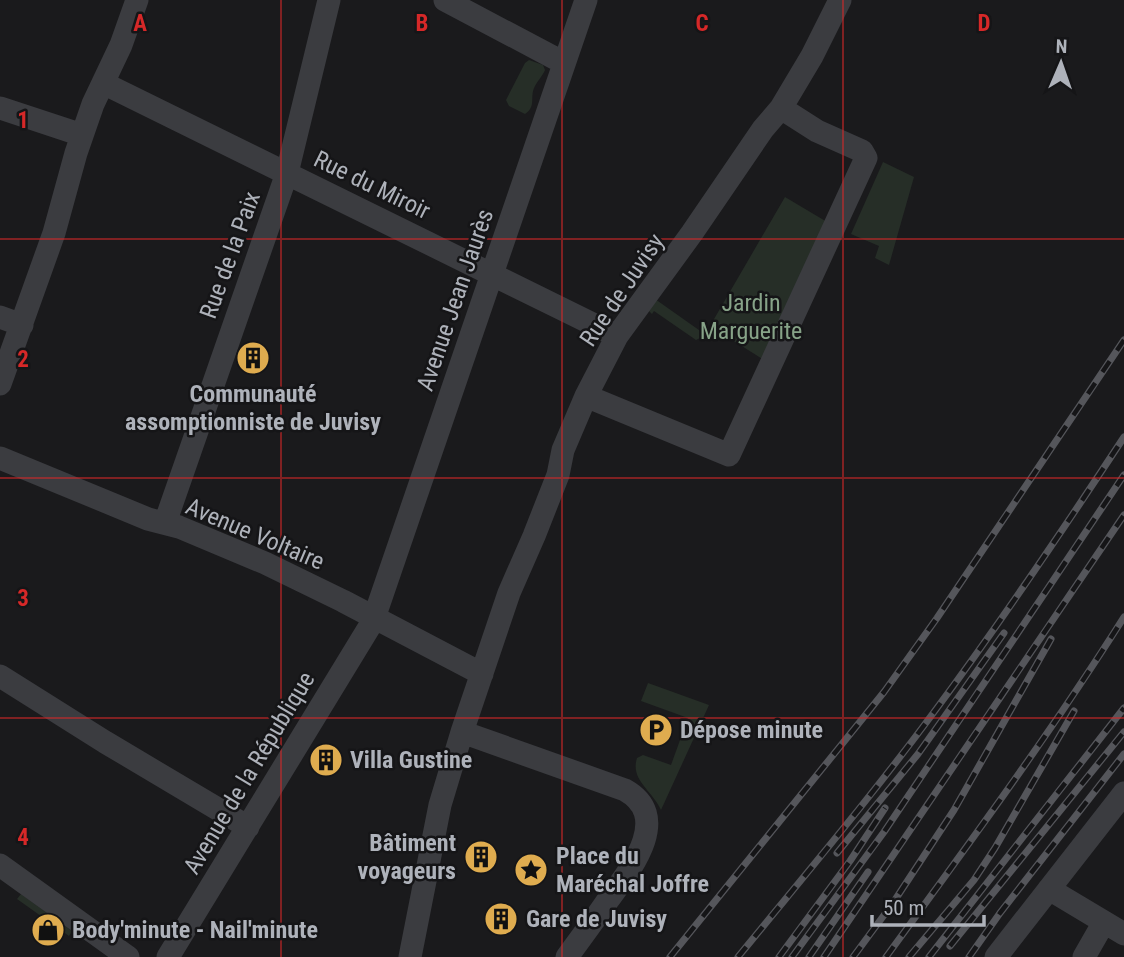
<svg xmlns="http://www.w3.org/2000/svg" width="1124" height="957" font-family="'Roboto Condensed',sans-serif">
<style>
.green{fill:#262e27}
.lines{fill:none;stroke-linecap:round;stroke-linejoin:round}
.minor{stroke:#3b3c40;stroke-width:23}
.rail-casing{stroke:#55565b;stroke-width:7}
.rail{stroke:#151517;stroke-width:4.5;stroke-dasharray:13;stroke-linecap:butt}
.grid{fill:none;stroke:#d62828;stroke-width:2;stroke-opacity:0.55}
.labels{text-anchor:middle;stroke-width:5;stroke-linejoin:round;paint-order:stroke}
.street-label{font-size:24px;fill:#aeb2ba;stroke:#151517}
.park-label{font-size:24px;fill:#87a388;stroke:#151517}
.poi-label{font-size:24px;font-weight:bold;fill:#aeb2ba;stroke:#151517;text-anchor:start}
.grid-label{font-size:23px;text-anchor:middle;font-weight:bold;fill:#d62828;stroke:#151517;stroke-width:5;stroke-linejoin:round;paint-order:stroke}
</style>
<rect width="100%" height="100%" fill="#1a1a1c"/>
<path class="green" d="M 529,60 L 543,65 L 545,70 C 542,77 538,80 535,86 C 529,97 537,106 525,114 L 509,106 L 506,100 L 525,63 Z
M 883,162 L 914,177 L 889,265 L 875,258 L 879,246 L 851,234 Z
M 785,197 L 827,222 L 764,360 L 710,326 Z
M 655,299 L 706,335 L 696,340 L 654,311 L 652,314 L 648,310 Z
M 648,683 L 709,705 L 661,810 C 652,790 630,780 637,758 L 643,755 L 671,765 L 688,718 L 641,701 Z
M 21,894 L 72,931 L 69,936 L 17,899 Z"/>
<g class="lines">
<path class="minor" d="M 445,0 L 564,63
M 103,83 L 617,336
M 0,108 L 82,135
M 0,317 L 22,325
M 0,384 L 54,233 L 76,153 L 93,104 L 121,45 L 137,0
M 586,396 L 729,455 L 866,158 L 862,151 L 817,131 L 781,108
M 0,458 L 148,519 L 179,527 L 265,563 L 343,601 L 482,674
M 165,523 L 287,173 L 329,0
M 0,676 L 105,742 L 248,827
M 462,732 L 625,790 C 673,817 630,870 608,900 C 595,919 581,938 567,957
M 0,865 L 128,957
M 1049,889 L 1124,934
M 168,957 L 373,621 L 586,0
M 410,957 L 440,805 L 462,732 L 509,593 L 534,536 L 558,475 L 563,450 L 586,396 L 617,336 L 692,233 L 763,129 L 781,108 L 812,56 L 840,0
M 996,957 L 1124,793
M 1084,957 L 1104,922"/>
<defs>
<path id="rail" d="M 837,853 L 918,754 L 1004,633
M 950,946 L 1124,732
M 670,957 L 884,692 L 937,618 L 1124,340
M 738,957 C 804,876 872,796 934,712 C 1000,623 1063,530 1124,437
M 779,957 L 850,861 L 885,808
M 792,957 L 884,832 L 1124,475
M 809,957 L 868,872
M 824,957 L 1124,515
M 853,957 L 893,903 L 954,810 L 1051,639
M 886,957 C 968,845 1050,734 1124,617
M 909,957 L 974,880 L 995,848 L 1074,711
M 929,957 L 1124,708
M 969,957 L 1000,913 L 1124,754"/>
</defs>
<use href="#rail" class="rail-casing"/>
<use href="#rail" class="rail"/>
</g>
<path class="grid" d="M 281,0 L 281,957M 562,0 L 562,957M 843,0 L 843,957M 0,239 L 1124,239M 0,478 L 1124,478M 0,718 L 1124,718"/>
<defs>
<symbol id="building-disc" viewBox="-11 -11 22 22"><circle r="9.5" fill="#dfac4f" stroke="#151517"/><path d="M-4-6H4V6H1V3H-1V6H-4ZM-2.5-4.3h1.7v1.8h-1.7ZM.8-4.3h1.7v1.8H.8ZM-2.5-1h1.7V.8h-1.7ZM.8-1h1.7V.8H.8Z" fill="#111"/></symbol>
<symbol id="parking-disc" viewBox="-11 -11 22 22"><circle r="9.5" fill="#dfac4f" stroke="#151517"/><path d="M-3.5-5.5H1a3.5 3.5 0 0 1 0 7H-1V5.5H-3.5ZM-1-3.4V-.6H.8a1.4 1.4 0 0 0 0-2.8Z" fill="#111"/></symbol>
<symbol id="sight-disc" viewBox="-11 -11 22 22"><circle r="9.5" fill="#dfac4f" stroke="#151517"/><path d="M0-6L1.8-2.2L6-1.7L2.9 1.2L3.7 5.4L0 3.3L-3.7 5.4L-2.9 1.2L-6-1.7L-1.8-2.2Z" fill="#111"/></symbol>
<symbol id="shop-disc" viewBox="-11 -11 22 22"><circle r="9.5" fill="#dfac4f" stroke="#151517"/><path d="M-5-2.5h2.3a2.7 3.5 0 0 1 5.4 0H5L5.5 6h-11ZM-1.5-2.5h3a1.5 2.3 0 0 0-3 0Z" fill="#111"/></symbol>
</defs>
<g fill-rule="evenodd">
<use href="#building-disc" x="234" y="339" width="38" height="38"/>
<use href="#parking-disc" x="637" y="711" width="38" height="38"/>
<use href="#building-disc" x="307" y="741" width="38" height="38"/>
<use href="#building-disc" x="462" y="838" width="38" height="38"/>
<use href="#sight-disc" x="512" y="851" width="38" height="38"/>
<use href="#building-disc" x="482" y="900" width="38" height="38"/>
<use href="#shop-disc" x="29" y="911" width="38" height="38"/>
</g>
<g class="labels">
<g class="street-label">
<text transform="translate(372 185) rotate(26)" y="8">Rue du Miroir</text>
<text transform="translate(230 255) rotate(-70)" y="8">Rue de la Paix</text>
<text transform="translate(622 290) rotate(-56)" y="8">Rue de Juvisy</text>
<text transform="translate(455 300) rotate(-71)" y="8">Avenue Jean Jaurès</text>
<text transform="translate(255 534) rotate(23)" y="8">Avenue Voltaire</text>
<text transform="translate(249 773) rotate(-59)" y="8">Avenue de la République</text>
</g>
<g class="park-label">
<text x="751" y="311">Jardin<tspan x="751" dy="28">Marguerite</tspan></text>
</g>
<g class="poi-label">
<text x="253" y="402" text-anchor="middle">Communauté<tspan x="253" dy="28">assomptionniste de Juvisy</tspan></text>
<text x="680" y="738">Dépose minute</text>
<text x="350" y="768">Villa Gustine</text>
<text x="456" y="851" text-anchor="end">Bâtiment<tspan x="456" dy="28">voyageurs</tspan></text>
<text x="556" y="864">Place du<tspan x="556" dy="28">Maréchal Joffre</tspan></text>
<text x="526" y="927">Gare de Juvisy</text>
<text x="72" y="938">Body'minute - Nail'minute</text>
</g>
</g>
<g class="grid-label">
<text x="140" y="31">A</text>
<text x="422" y="31">B</text>
<text x="702" y="31">C</text>
<text x="984" y="31">D</text>
<text x="23" y="128">1</text>
<text x="23" y="367">2</text>
<text x="23" y="606">3</text>
<text x="23" y="845">4</text>
</g>
<g transform="translate(1061 63) rotate(2)" stroke="#151517" stroke-width="5" paint-order="stroke">
<path d="M0-5L12 26L0 18L-12 26Z" fill="#aeb2ba"/>
<text y="-10" font-size="19" font-weight="bold" text-anchor="middle" fill="#aeb2ba">N</text>
</g>
<path d="M872 915v10h112v-10" fill="none" stroke="#aeb2ba" stroke-width="3.5"/>
<text x="883" y="915" font-size="21" fill="#aeb2ba" stroke="#151517" stroke-width="5" paint-order="stroke">50 m</text>
</svg>
